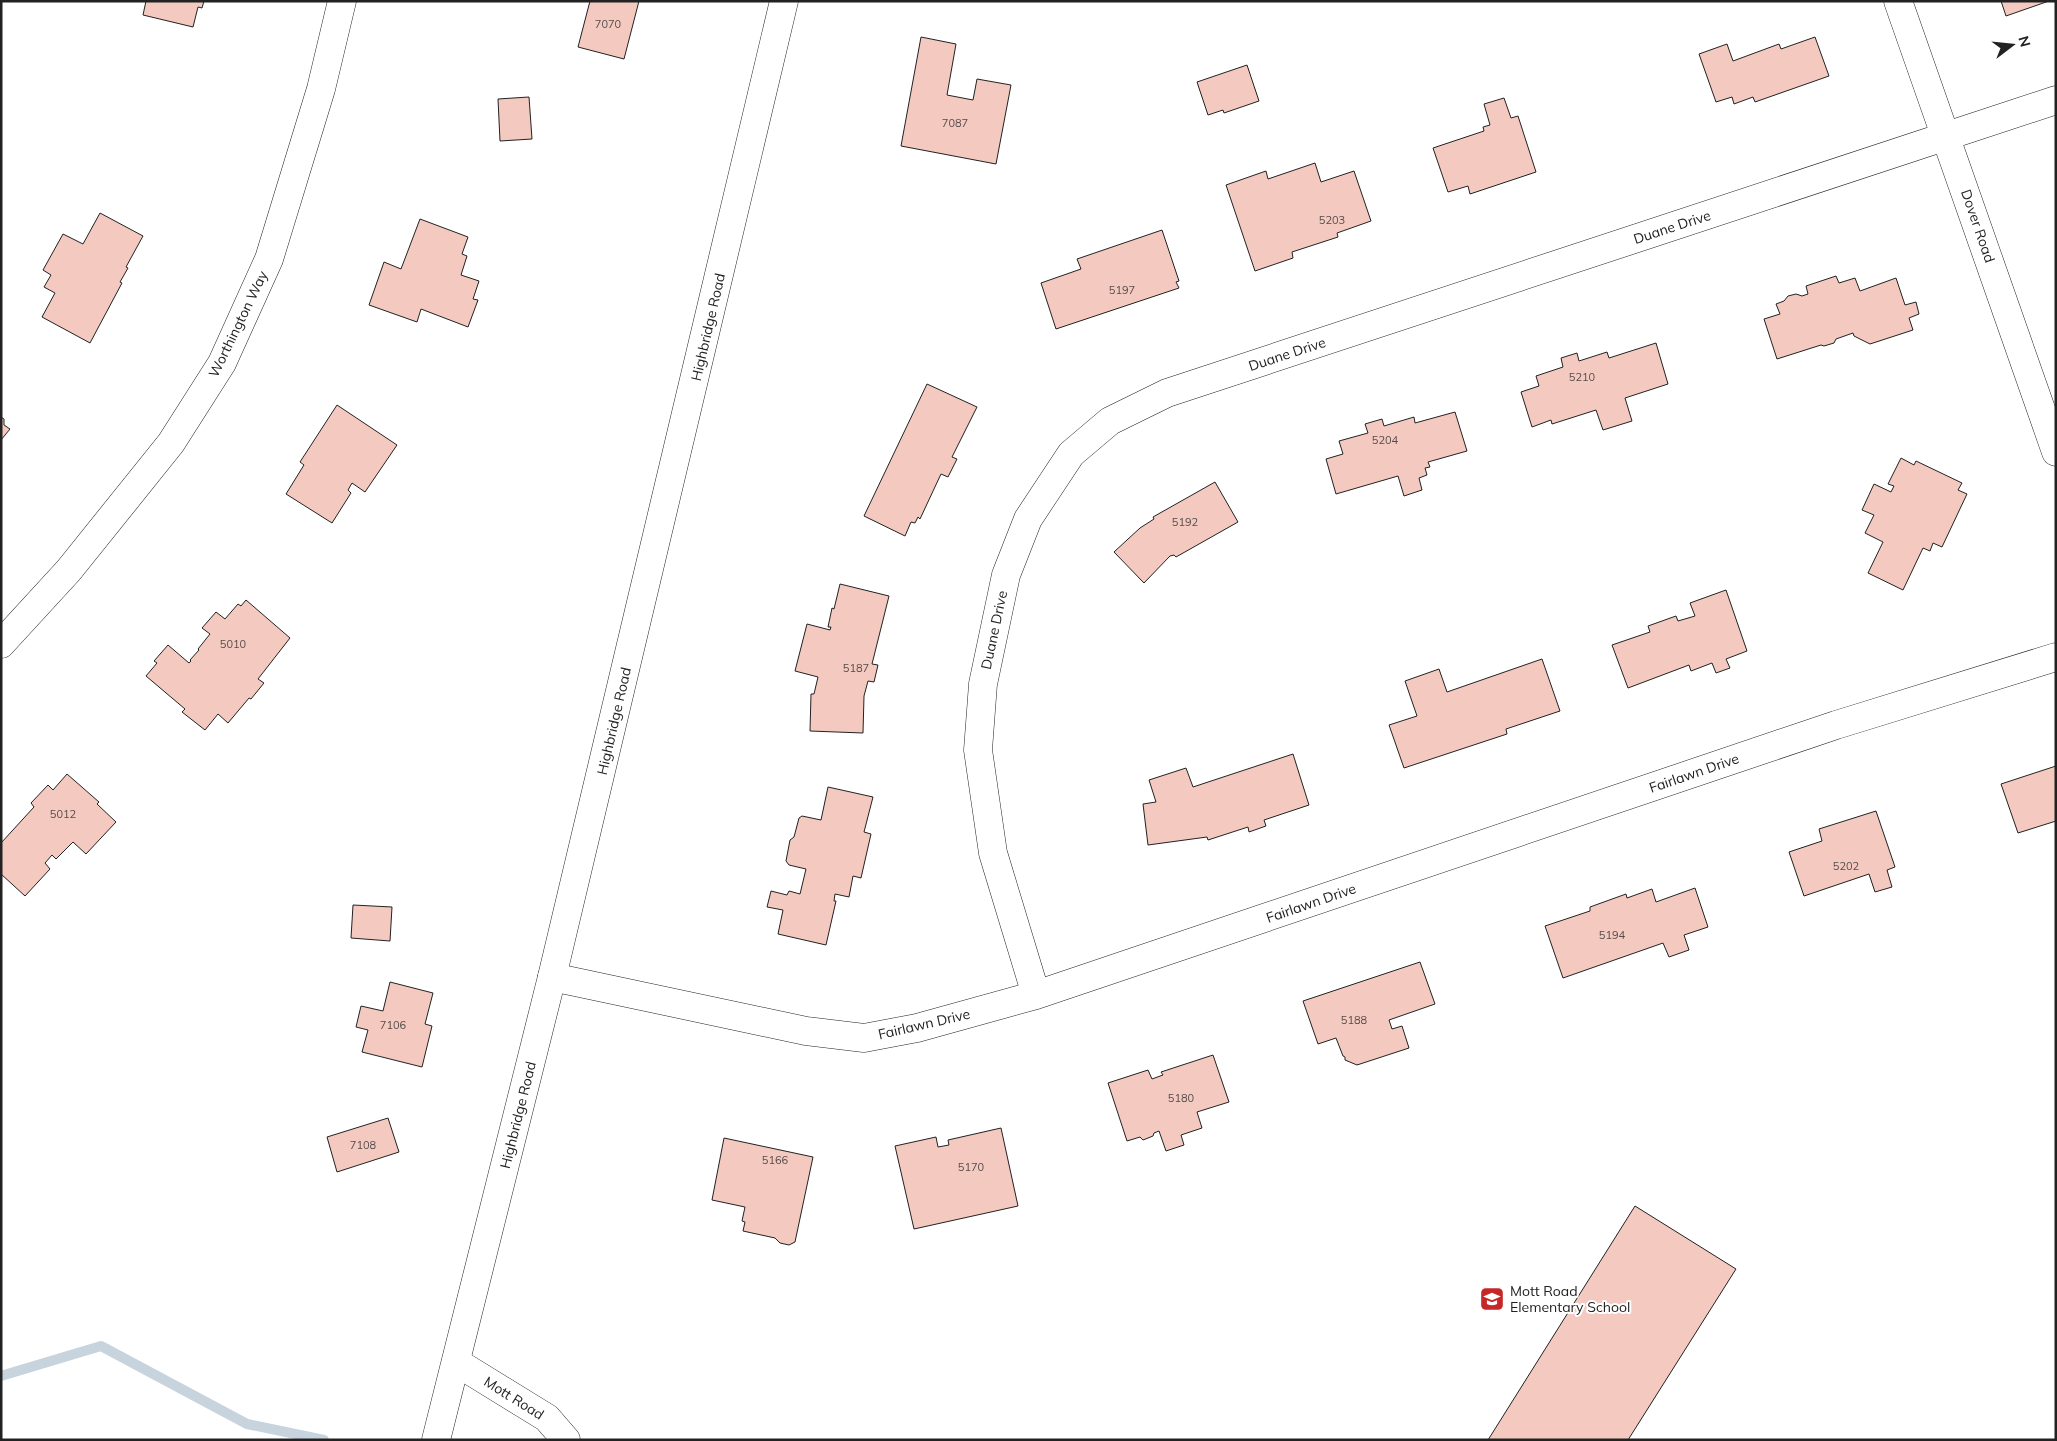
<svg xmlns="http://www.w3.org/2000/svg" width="2057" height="1441" font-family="Mulish,sans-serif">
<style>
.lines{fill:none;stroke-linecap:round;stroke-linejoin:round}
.stream{stroke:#c7d3dd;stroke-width:10}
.building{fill:#f3c9c0;stroke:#222}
.minor-casing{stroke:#222;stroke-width:29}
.highway-casing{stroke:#222;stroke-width:29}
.minor{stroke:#fff;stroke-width:28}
.highway{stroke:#fff;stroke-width:28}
.labels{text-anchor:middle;stroke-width:4;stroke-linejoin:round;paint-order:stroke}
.number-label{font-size:11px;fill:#564c4a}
.street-label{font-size:14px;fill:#222;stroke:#fff}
.poi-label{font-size:14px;fill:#222;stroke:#fff;text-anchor:start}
</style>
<rect width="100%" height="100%" fill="#fff"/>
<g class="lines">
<path class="stream" d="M 1,1376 L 101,1346 L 247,1424 L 324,1440"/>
</g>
<path class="building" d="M 146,1 L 204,1 L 202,8 L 198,7 L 193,27 L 143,15 Z
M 590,1 L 639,1 L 624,59 L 578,47 Z
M 2001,1 L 2049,1 L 2006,16 Z
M 921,37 L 956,44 L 947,95 L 973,100 L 977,79 L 1011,85 L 996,164 L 901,146 Z
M 1815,37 L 1829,76 L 1755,102 L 1753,97 L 1734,104 L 1732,97 L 1716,102 L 1699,54 L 1727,44 L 1733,61 L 1779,44 L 1781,49 Z
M 1247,65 L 1259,101 L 1224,113 L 1223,110 L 1208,115 L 1197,82 Z
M 529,97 L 532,139 L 500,141 L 498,99 Z
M 1504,98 L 1511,118 L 1518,116 L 1536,172 L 1470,194 L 1468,186 L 1448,192 L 1433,148 L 1484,131 L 1483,127 L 1490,125 L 1484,104 Z
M 1315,163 L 1321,182 L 1354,171 L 1371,221 L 1337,233 L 1338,237 L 1292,252 L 1293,258 L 1255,271 L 1226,185 L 1266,171 L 1268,179 Z
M 100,213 L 143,236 L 126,267 L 128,268 L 120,282 L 122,283 L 90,343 L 42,317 L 55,293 L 44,287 L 51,275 L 43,270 L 63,234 L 83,244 Z
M 420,219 L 468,237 L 462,254 L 467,256 L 461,275 L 479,281 L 473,299 L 478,300 L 468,327 L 421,309 L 417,322 L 369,305 L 384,262 L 401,269 Z
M 1162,230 L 1179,281 L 1176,282 L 1179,288 L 1056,329 L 1041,283 L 1081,269 L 1077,259 Z
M 1836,276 L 1839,283 L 1855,278 L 1860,291 L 1896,278 L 1905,305 L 1916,302 L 1919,314 L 1909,318 L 1913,330 L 1870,344 L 1854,336 L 1853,333 L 1836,339 L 1834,343 L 1824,346 L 1821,345 L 1777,359 L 1764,319 L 1780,314 L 1776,304 L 1784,301 L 1788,296 L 1796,294 L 1802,296 L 1808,294 L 1806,286 Z
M 1656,343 L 1668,384 L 1625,398 L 1632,421 L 1603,430 L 1596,410 L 1552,424 L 1551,420 L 1532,427 L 1521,392 L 1539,386 L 1536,376 L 1563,367 L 1561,358 L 1577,353 L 1579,361 L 1607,352 L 1609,358 Z
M 927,384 L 977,407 L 952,457 L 957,459 L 948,477 L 941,474 L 920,519 L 918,517 L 915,523 L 911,522 L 905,536 L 864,516 Z
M 337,405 L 397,445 L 365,492 L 352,483 L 348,490 L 351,493 L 332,523 L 286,494 L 304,465 L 300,462 Z
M 1455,412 L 1467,451 L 1428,462 L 1430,467 L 1425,468 L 1427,475 L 1419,478 L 1422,490 L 1404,496 L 1398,476 L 1336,494 L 1326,459 L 1343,454 L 1339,441 L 1368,433 L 1365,424 L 1382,419 L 1384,426 L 1414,417 L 1415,423 Z
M 1,417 L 4,419 L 4,425 L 10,429 L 1,440 Z
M 1901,458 L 1914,465 L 1916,461 L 1962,483 L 1958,490 L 1967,494 L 1942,547 L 1933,543 L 1930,551 L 1923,548 L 1903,590 L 1868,573 L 1883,542 L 1865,533 L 1874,515 L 1862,510 L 1874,484 L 1891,492 L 1894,486 L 1888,484 Z
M 1215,482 L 1238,522 L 1176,557 L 1174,555 L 1170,556 L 1144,583 L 1114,552 L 1140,528 L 1154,519 L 1153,517 Z
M 840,584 L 889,596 L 872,664 L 878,665 L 874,682 L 868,681 L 864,696 L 863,733 L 810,731 L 811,694 L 814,694 L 818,677 L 795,671 L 807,624 L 830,630 L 831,627 L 828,627 L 832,608 L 834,609 Z
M 1726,590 L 1747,651 L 1726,659 L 1730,668 L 1716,673 L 1712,663 L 1691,671 L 1689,665 L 1628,688 L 1612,645 L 1650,632 L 1648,626 L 1676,616 L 1678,621 L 1695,616 L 1690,603 Z
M 246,600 L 290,638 L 258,679 L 264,683 L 251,699 L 249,698 L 228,723 L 218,714 L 205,730 L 182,712 L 185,709 L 146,676 L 157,663 L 154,661 L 168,645 L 189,663 L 191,661 L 190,660 L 199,650 L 198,649 L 210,634 L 202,628 L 216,612 L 225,619 L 238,604 L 241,606 Z
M 1542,659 L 1560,711 L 1506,729 L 1507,734 L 1404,768 L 1389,725 L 1417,716 L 1405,681 L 1439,669 L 1447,692 Z
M 1293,754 L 1309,805 L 1264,820 L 1266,826 L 1249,832 L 1248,827 L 1208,840 L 1207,837 L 1148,845 L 1143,804 L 1156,802 L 1149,780 L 1186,768 L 1193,787 Z
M 2056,766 L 2056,821 L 2018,833 L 2001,784 Z
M 67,774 L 99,802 L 97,804 L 116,822 L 86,854 L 73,842 L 56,859 L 52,855 L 45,863 L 50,869 L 25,896 L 1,874 L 1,843 L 34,807 L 31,803 L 48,785 L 53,790 Z
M 828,787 L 873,797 L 864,832 L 871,834 L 861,878 L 853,876 L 849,897 L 835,894 L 834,901 L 836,901 L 826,945 L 778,934 L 783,910 L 767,907 L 771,891 L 787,895 L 789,891 L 800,894 L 806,869 L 789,865 L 786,861 L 790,840 L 794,837 L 799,818 L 802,816 L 821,820 Z
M 1876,811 L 1895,867 L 1887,870 L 1892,887 L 1875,892 L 1869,874 L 1804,896 L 1789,852 L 1822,841 L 1819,829 Z
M 1695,888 L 1708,927 L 1684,935 L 1689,950 L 1669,957 L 1663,943 L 1563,978 L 1545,926 L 1590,911 L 1590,907 L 1626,894 L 1627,898 L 1652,889 L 1656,902 Z
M 353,905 L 392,907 L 390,941 L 351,938 Z
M 1420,962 L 1435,1004 L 1389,1020 L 1392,1029 L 1402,1026 L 1409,1048 L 1357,1065 L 1345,1060 L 1345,1057 L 1343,1056 L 1336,1038 L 1318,1044 L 1303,1001 Z
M 390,982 L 433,993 L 425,1024 L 432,1026 L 422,1067 L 362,1052 L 368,1030 L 356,1027 L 361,1006 L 383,1011 Z
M 1213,1055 L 1229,1102 L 1197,1112 L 1202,1128 L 1181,1135 L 1184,1145 L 1166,1151 L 1159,1131 L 1154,1133 L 1153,1136 L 1143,1140 L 1140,1137 L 1127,1141 L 1108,1083 L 1148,1070 L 1152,1079 L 1163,1075 L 1161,1072 Z
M 388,1118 L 399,1152 L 337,1172 L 327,1137 Z
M 1001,1128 L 1018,1206 L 914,1229 L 895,1146 L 936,1137 L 938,1147 L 949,1145 L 948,1140 Z
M 724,1138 L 813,1157 L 795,1242 L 789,1245 L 780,1243 L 775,1238 L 743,1231 L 745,1222 L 742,1221 L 745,1207 L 712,1200 Z
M 1635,1206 L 1736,1269 L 1628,1440 L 1488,1440 Z"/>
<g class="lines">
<defs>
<path id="minor" d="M 1898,1 L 2056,452
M 1,644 L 69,570 L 171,443 L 222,363 L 269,259 L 321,89 L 342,1
M 552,977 L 806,1031 L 864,1038 L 917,1028 L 1036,995 L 1836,725 L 2056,657
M 1036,995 L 993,853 L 978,750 L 983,684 L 1006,575 L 1028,519 L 1071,454 L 1110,421 L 1167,393 L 2056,100
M 456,1362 L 547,1418 L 566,1440"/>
<path id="highway" d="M 436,1440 L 552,977 L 784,1"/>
</defs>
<use href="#minor" class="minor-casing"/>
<use href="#highway" class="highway-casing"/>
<use href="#minor" class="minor"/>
<use href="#highway" class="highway"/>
</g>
<defs>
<symbol id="school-square" viewBox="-11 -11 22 22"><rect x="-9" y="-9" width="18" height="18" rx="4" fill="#c62828" stroke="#fff"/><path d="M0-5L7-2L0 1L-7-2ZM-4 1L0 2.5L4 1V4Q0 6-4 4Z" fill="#fff"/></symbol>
</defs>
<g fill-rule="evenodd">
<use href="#school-square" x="1478" y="1285" width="28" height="28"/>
</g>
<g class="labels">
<g class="number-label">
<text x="608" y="28">7070</text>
<text x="955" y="127">7087</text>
<text x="1332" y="224">5203</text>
<text x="1122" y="294">5197</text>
<text x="1582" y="381">5210</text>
<text x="1385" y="444">5204</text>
<text x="1185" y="526">5192</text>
<text x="233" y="648">5010</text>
<text x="856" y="672">5187</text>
<text x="63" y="818">5012</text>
<text x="1846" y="870">5202</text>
<text x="1612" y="939">5194</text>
<text x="1354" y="1024">5188</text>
<text x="393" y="1029">7106</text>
<text x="1181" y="1102">5180</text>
<text x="363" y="1149">7108</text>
<text x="775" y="1164">5166</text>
<text x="971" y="1171">5170</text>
</g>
<g class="street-label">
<text transform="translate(1978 226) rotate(71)" y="5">Dover Road</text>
<text transform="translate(1672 227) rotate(-18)" y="5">Duane Drive</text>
<text transform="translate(238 324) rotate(-64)" y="5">Worthington Way</text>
<text transform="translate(708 327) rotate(-77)" y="5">Highbridge Road</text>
<text transform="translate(1287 354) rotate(-18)" y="5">Duane Drive</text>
<text transform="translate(994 630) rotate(-78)" y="5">Duane Drive</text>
<text transform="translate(614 721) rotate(-77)" y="5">Highbridge Road</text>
<text transform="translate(1694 773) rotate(-19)" y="5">Fairlawn Drive</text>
<text transform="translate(1311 903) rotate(-19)" y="5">Fairlawn Drive</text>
<text transform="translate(924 1024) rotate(-13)" y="5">Fairlawn Drive</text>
<text transform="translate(518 1115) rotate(-76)" y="5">Highbridge Road</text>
<text transform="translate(514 1398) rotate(32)" y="5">Mott Road</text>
</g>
<g class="poi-label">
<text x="1510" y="1296">Mott Road<tspan x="1510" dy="16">Elementary School</tspan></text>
</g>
</g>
<rect width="2057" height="1441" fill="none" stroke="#222222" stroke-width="5"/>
<g transform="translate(2012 45) rotate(74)" stroke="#ffffff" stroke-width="4" paint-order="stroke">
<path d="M0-4L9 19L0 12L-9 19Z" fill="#222222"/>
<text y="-8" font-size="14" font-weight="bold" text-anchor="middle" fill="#222222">N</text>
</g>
</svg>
